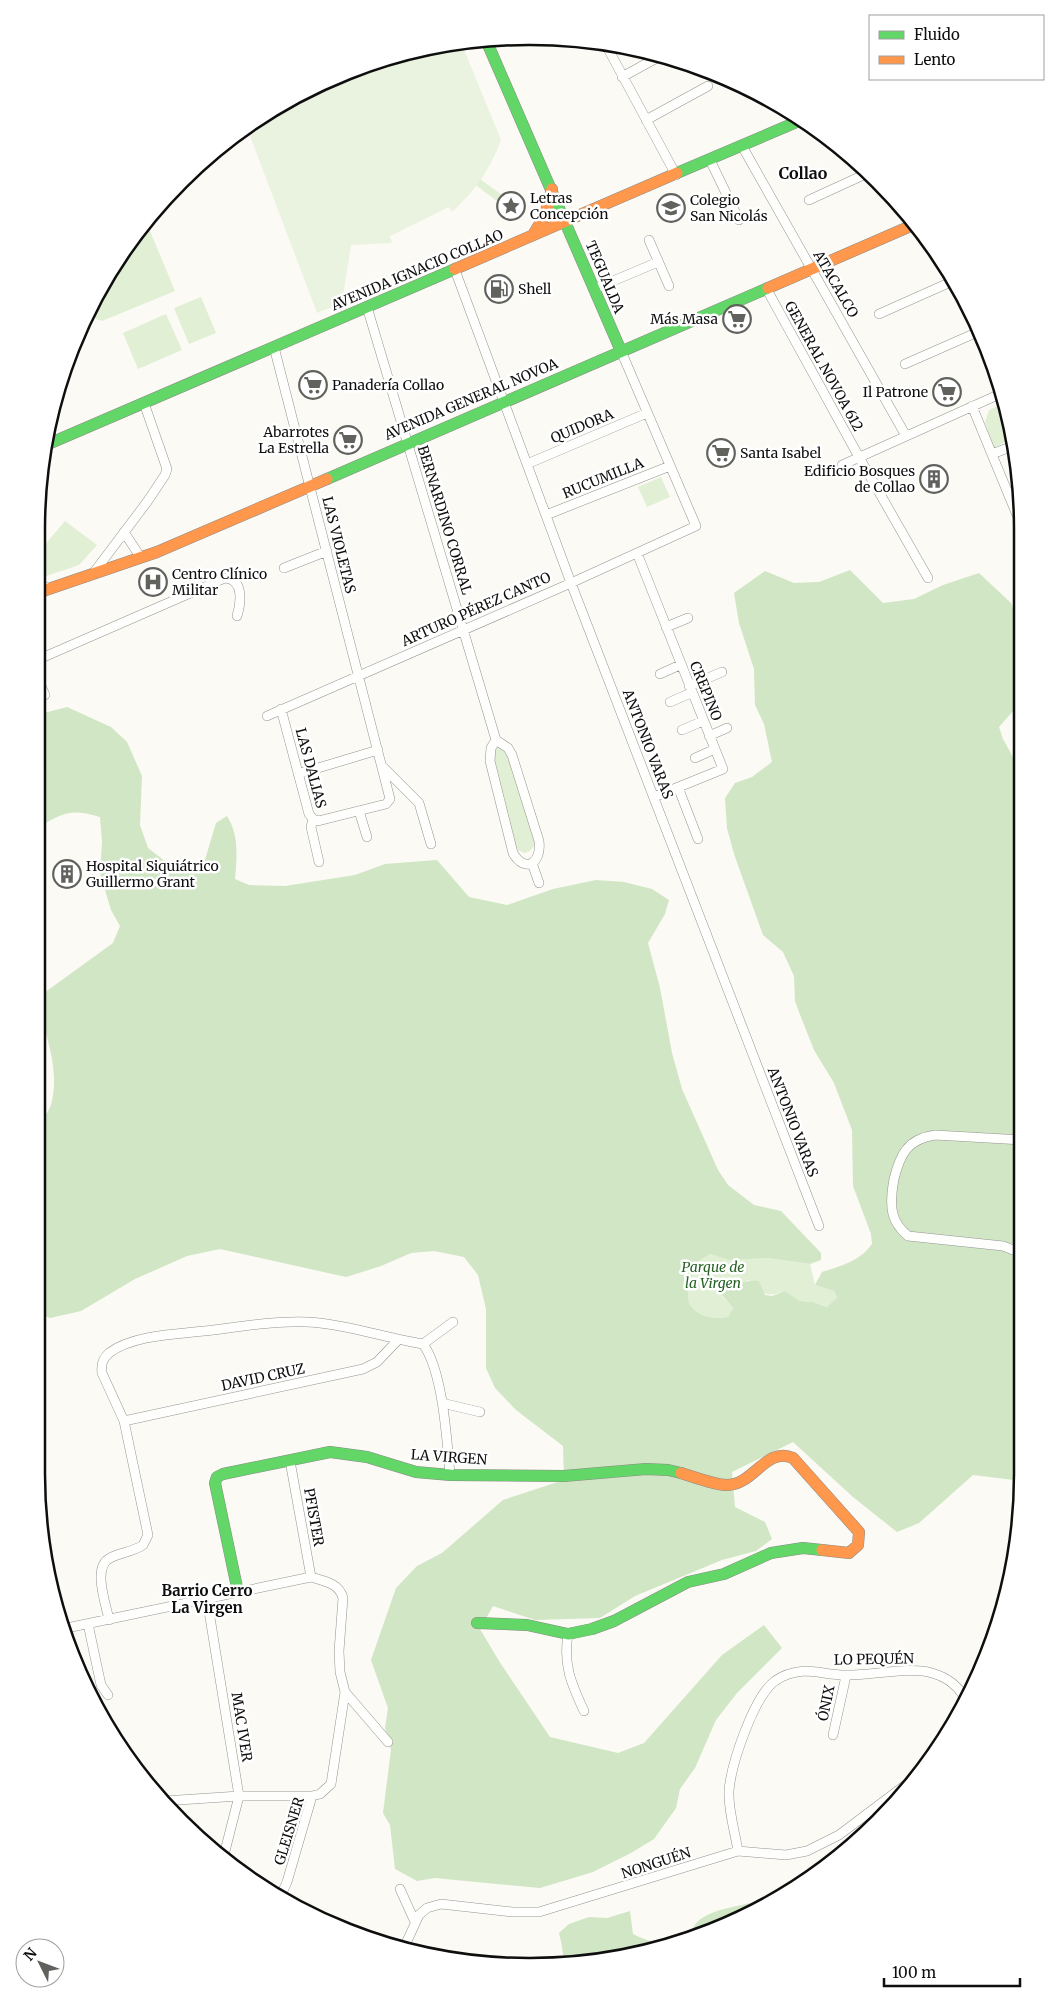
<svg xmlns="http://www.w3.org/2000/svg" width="1059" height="2003" font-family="Merriweather,serif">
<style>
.green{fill:#e1efd5}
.forest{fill:#d0e6c4}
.pitch{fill:#eaf3df}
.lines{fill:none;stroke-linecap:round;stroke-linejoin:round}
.street-casing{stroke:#959492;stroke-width:10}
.fast-casing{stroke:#8b8b88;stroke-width:12}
.slow-casing{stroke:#8b8b88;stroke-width:12}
.street{stroke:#fefefd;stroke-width:9}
.fast{stroke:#63d668;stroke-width:11}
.slow{stroke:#ff974d;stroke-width:11}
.labels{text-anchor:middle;stroke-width:5;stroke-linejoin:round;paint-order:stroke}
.poi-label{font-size:14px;fill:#0e0e0e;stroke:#fff;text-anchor:start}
.street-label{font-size:14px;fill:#0e0e0e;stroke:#fff}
.park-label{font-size:14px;font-style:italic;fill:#266223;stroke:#fff}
.neighbourhood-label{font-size:15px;font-weight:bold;fill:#0e0e0e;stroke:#fff}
.quarter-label{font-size:16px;font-weight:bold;fill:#0e0e0e;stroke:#fff}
.rim{fill:none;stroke:#0e0e0e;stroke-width:2.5}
</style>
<rect width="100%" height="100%" fill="#fbfaf4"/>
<path class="green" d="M 462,166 L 502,195 L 497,201 L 458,172 Z
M 150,231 L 175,291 L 102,321 L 96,319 L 90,306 L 133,238 Z
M 201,297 L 216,333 L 189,344 L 174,308 Z
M 166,314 L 182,350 L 138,369 L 123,333 Z
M 1002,404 L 1012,439 L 993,448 L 985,422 L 989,410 Z
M 661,477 L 670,497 L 647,507 L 638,487 Z
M 65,521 L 97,545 L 79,565 L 37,579 L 37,554 Z
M 500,748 L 507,753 L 535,841 C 534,848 531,852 524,853 L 516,849 L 494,761 L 495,749 Z
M 710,1254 L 729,1260 L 768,1258 L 810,1264 L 815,1285 L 834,1291 L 837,1299 L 828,1307 L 813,1302 L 800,1301 L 785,1291 C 765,1298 764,1294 749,1280 L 727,1288 L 722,1296 L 733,1308 L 728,1317 C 712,1320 687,1315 688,1294 C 688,1285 694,1272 696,1263 Z"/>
<path class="forest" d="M 850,570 L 883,603 L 914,599 L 943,585 L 979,573 L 1011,603 L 1019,626 L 1019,710 L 1014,710 L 999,727 L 1003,739 L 1019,768 L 1022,1481 L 973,1475 L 919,1523 L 897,1532 L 853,1497 L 793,1442 L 732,1472 L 735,1507 L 765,1522 L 772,1539 L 756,1551 L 722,1560 L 635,1596 L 600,1618 L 535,1620 L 493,1606 L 480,1629 L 499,1661 L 550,1737 L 618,1753 L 644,1743 L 722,1655 L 764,1625 L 782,1648 L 737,1693 L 716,1720 L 695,1768 L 680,1789 L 676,1808 L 654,1839 L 631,1853 L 593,1872 L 540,1888 L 435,1878 L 417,1881 L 395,1869 L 390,1825 L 383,1813 L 391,1750 L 385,1728 L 388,1708 L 371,1660 L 396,1588 L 417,1566 L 442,1553 L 503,1500 L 564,1480 L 563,1446 L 516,1410 L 495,1388 L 486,1368 L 486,1309 L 478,1275 L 464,1257 L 434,1251 L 411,1253 L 381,1266 L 346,1277 L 220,1249 L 187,1256 L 135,1279 L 81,1311 L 50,1318 L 36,1313 L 37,1128 C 41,1121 48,1113 51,1105 C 61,1068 44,1033 37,998 L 113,943 L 120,926 L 111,910 L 100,873 L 102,842 L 100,817 C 70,808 63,813 37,828 L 37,718 L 44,713 L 67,707 L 111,727 L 127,742 L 142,776 L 140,825 L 148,848 L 166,862 L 193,873 L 204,863 L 216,823 L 227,816 C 239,835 237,857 235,879 L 249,885 L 285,886 L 355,875 L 385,864 L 437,860 L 469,897 L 507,905 L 553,889 L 596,880 L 624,882 L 652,889 L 669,900 L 665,914 L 648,943 L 660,988 L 672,1053 L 682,1089 L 718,1170 L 728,1185 L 754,1205 L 781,1211 L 821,1253 L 821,1260 L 810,1264 L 768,1258 L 729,1260 L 710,1254 L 696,1263 C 694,1272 688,1285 688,1294 C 687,1315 712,1320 728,1317 L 733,1308 L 722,1295 C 730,1284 745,1280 759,1281 L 765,1295 L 772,1296 L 785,1291 L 800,1301 L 813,1302 L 827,1307 L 837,1298 L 834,1291 L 815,1285 L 822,1272 C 841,1266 860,1261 872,1244 L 871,1234 L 853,1186 L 852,1130 L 834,1083 L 814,1050 L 799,1012 L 795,1001 L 794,976 L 783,952 L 763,935 L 734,854 L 727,828 L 725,798 L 735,783 L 752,777 L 772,762 L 764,724 L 755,705 L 754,669 L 739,623 L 734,593 L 765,571 L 794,583 L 819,582 Z
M 750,1903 L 762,1906 L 719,1929 L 657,1950 L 563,1965 C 565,1959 561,1941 559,1933 L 569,1924 L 589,1917 L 607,1918 L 630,1911 L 633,1934 C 648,1942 672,1949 687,1936 C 693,1930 695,1922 702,1918 C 716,1909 734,1907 750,1903 Z
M 448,1951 L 462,1960 L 413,1952 Z"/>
<path class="pitch" d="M 461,42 L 501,140 C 489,171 476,190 452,212 L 449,207 L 390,236 L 392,243 L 351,245 L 342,303 L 317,313 L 247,128 L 283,102 L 371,62 Z"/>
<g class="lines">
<defs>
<path id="street" d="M 606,45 L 676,175
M 622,77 L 662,55
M 646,120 L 708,86
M 742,146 L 906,436
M 710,160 L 739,220
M 809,200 L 868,173
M 649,240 L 669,286
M 455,270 L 571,583 L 819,1226
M 766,288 L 859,457 L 928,578
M 594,289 L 658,262
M 367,307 L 496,740 L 508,748 L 512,755 L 539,841 C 542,863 525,874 513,853 L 490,761 L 491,748 L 496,740
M 879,314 L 953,281
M 274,347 L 390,799 L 386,804 L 318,821 L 313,819
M 905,364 L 980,331
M 972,406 L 1019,520
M 992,454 L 1013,446
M 527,464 L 647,413
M 842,465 L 1000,394
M 546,515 L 670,466
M 124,532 L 141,558
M 637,553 L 723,769 L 654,797
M 284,568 L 327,551
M 92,575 L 147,502 L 165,475 L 167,469 L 144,403
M 37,581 L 48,589
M 666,627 L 688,618
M 37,660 L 225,578 C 244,579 241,603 237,616
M 660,674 L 680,665
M 37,677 L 45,695
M 689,686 L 722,672
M 670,702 L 691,693
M 281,709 L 309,814 L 313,819 L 311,827 L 319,862
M 267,716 L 571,583 L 696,526 L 621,351
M 682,730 L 703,721
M 709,736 L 727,728
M 695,758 L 715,749
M 383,767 L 419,803 L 431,844
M 298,774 L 378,750
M 678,787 L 698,839
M 359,811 L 367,837
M 532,863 L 539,883
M 1021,1140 L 935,1135 C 907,1139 900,1155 894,1179 C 892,1190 890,1203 893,1214 C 895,1223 901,1230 908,1236 L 1003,1246 L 1021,1253
M 423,1344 L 453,1322
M 442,1403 L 480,1412
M 124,1421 L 363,1369 L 377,1362 L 398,1340
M 290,1461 L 311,1577
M 207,1599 L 239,1796 L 223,1859
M 109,1620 C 106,1604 92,1567 110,1558 C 121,1552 133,1552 143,1545 L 148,1535 L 124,1421 L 102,1373 C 101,1365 102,1359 109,1353 C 134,1334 182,1334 213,1330 C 244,1326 276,1321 307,1322 C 346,1324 385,1338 423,1344 C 443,1371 447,1441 450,1475
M 88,1624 L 101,1685 L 108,1695
M 62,1629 L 311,1577
M 568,1634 C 563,1665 571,1683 584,1711
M 345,1692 L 388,1742
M 833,1735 L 846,1676
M 164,1801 L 239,1796 L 312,1796 L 320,1794 L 331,1784 L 345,1692 L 340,1672 L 339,1651 L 343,1598 C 339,1583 324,1581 311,1577
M 738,1851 C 735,1832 728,1810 729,1791 C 731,1764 754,1696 775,1681 C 783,1675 794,1672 804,1671 C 817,1671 831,1675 845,1675 C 869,1676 911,1666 932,1673 C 947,1677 960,1687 966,1701
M 400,1889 L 415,1922
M 280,1897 L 287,1882 L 312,1796
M 403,1950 L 419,1915 L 427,1908 L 441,1904 L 513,1912 L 539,1912 L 738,1851 L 786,1855 L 807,1851 L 839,1835 L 920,1774"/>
<path id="fast" d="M 486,40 L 621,351
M 677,173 L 799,121
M 46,445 L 455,269
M 327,479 L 768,288
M 238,1592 L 215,1483 L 217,1477 L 223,1474 L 330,1452 L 367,1457 L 416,1472 L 450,1475 L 564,1476 L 646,1469 L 668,1470 L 681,1473
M 477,1623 L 527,1625 L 568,1634 L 592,1629 L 614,1621 L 688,1582 L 724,1574 L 771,1553 L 803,1548 L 822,1550"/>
<path id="slow" d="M 533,235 L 545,215 L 552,189
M 455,269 L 677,173
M 768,288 L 913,225
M 37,593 L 157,552 L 327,479
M 681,1473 C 694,1477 715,1485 727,1485 C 754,1485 766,1446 793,1458 L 859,1532 L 858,1545 L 849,1553 L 822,1550"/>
</defs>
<use href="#street" class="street-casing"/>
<use href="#fast" class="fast-casing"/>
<use href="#slow" class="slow-casing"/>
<use href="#street" class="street"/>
<use href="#fast" class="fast"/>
<use href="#slow" class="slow"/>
</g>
<defs>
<symbol id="sight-ring" viewBox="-11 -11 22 22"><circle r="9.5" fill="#fff" stroke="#61615e" stroke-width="1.5"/><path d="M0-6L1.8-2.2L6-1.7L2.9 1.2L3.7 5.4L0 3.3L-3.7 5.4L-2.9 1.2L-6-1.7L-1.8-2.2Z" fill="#61615e"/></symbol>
<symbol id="school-ring" viewBox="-11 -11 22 22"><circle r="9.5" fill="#fff" stroke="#61615e" stroke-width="1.5"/><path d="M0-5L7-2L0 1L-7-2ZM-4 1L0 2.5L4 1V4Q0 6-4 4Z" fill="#61615e"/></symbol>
<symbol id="fuel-ring" viewBox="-11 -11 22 22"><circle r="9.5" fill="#fff" stroke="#61615e" stroke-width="1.5"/><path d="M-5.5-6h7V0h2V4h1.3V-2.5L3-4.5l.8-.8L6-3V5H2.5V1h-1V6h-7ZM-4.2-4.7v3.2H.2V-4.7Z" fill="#61615e"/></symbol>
<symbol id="supermarket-ring" viewBox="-11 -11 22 22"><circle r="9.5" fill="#fff" stroke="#61615e" stroke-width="1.5"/><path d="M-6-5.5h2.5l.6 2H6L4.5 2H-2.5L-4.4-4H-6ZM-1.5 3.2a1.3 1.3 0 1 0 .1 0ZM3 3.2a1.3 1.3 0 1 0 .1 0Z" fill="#61615e"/></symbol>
<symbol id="building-ring" viewBox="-11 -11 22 22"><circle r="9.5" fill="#fff" stroke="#61615e" stroke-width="1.5"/><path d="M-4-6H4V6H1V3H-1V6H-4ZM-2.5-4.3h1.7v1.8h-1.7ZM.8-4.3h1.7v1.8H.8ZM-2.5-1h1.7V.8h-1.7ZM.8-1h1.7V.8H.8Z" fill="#61615e"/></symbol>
<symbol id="hospital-ring" viewBox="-11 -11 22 22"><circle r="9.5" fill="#fff" stroke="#61615e" stroke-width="1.5"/><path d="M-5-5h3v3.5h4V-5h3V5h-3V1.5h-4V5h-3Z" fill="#61615e"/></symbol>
</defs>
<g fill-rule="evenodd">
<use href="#sight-ring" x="495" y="190" width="32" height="32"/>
<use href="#school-ring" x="655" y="192" width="32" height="32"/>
<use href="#fuel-ring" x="483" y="273" width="32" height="32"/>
<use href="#supermarket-ring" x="721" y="303" width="32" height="32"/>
<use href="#supermarket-ring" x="297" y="369" width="32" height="32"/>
<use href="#supermarket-ring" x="931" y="376" width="32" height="32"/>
<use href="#supermarket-ring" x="332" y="424" width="32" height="32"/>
<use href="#supermarket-ring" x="705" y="437" width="32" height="32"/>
<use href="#building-ring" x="918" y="463" width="32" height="32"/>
<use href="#hospital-ring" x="137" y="566" width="32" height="32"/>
<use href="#building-ring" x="51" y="858" width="32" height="32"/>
</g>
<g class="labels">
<g class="poi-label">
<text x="530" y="203">Letras<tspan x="530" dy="16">Concepción</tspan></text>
<text x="690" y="205">Colegio<tspan x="690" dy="16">San Nicolás</tspan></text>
<text x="518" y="294">Shell</text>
<text x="718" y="324" text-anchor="end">Más Masa</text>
<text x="332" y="390">Panadería Collao</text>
<text x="928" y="397" text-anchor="end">Il Patrone</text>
<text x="329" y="437" text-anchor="end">Abarrotes<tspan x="329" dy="16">La Estrella</tspan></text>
<text x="740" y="458">Santa Isabel</text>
<text x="915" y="476" text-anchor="end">Edificio Bosques<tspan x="915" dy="16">de Collao</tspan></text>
<text x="172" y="579">Centro Clínico<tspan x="172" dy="16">Militar</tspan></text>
<text x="86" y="871">Hospital Siquiátrico<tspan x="86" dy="16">Guillermo Grant</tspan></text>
</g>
<g class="street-label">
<text transform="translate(417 270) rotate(-23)" y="5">AVENIDA IGNACIO COLLAO</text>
<text transform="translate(605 277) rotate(67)" y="5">TEGUALDA</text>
<text transform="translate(836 284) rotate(60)" y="5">ATACALCO</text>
<text transform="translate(824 366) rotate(61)" y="5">GENERAL NOVOA 612</text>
<text transform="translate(471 399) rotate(-23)" y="5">AVENIDA GENERAL NOVOA</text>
<text transform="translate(582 426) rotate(-23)" y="5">QUIDORA</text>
<text transform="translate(603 478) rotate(-22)" y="5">RUCUMILLA</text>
<text transform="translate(445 520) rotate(73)" y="5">BERNARDINO CORRAL</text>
<text transform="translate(339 545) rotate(76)" y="5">LAS VIOLETAS</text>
<text transform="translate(476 609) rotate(-24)" y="5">ARTURO PÉREZ CANTO</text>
<text transform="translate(706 691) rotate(68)" y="5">CREPINO</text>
<text transform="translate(648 744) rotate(69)" y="5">ANTONIO VARAS</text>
<text transform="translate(311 768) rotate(75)" y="5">LAS DALIAS</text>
<text transform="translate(793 1122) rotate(69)" y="5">ANTONIO VARAS</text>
<text transform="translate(263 1377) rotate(-12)" y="5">DAVID CRUZ</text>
<text transform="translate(449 1457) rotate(4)" y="5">LA VIRGEN</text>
<text transform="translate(314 1517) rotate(80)" y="5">PFISTER</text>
<text transform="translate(874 1659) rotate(-1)" y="5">LO PEQUÉN</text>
<text transform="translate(826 1703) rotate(-78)" y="5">ÓNIX</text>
<text transform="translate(242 1727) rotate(81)" y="5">MAC IVER</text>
<text transform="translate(289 1831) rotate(-73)" y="5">GLEISNER</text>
<text transform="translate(656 1863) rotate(-18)" y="5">NONGUÉN</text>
</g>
<g class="park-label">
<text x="713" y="1272">Parque de<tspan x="713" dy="16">la Virgen</tspan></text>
</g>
<g class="neighbourhood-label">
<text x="207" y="1596">Barrio Cerro<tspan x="207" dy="17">La Virgen</tspan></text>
</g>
<g class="quarter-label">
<text x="803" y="179">Collao</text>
</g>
</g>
<path d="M0 0H1059V2003H0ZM529 45H530A484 484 0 0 1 1014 529V1474A484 484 0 0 1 530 1958H529A484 484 0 0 1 45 1474V529A484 484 0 0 1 529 45Z" fill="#fff" fill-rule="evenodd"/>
<path class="rim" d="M529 45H530A484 484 0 0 1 1014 529V1474A484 484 0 0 1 530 1958H529A484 484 0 0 1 45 1474V529A484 484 0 0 1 529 45Z"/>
<rect x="869" y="15" width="175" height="65" fill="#ffffff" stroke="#9f9f9f"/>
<rect x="879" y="31" width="25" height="8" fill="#63d668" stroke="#9f9f9f"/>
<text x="914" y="40" font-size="15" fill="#0e0e0e">Fluido</text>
<rect x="879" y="56" width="25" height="8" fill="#ff974d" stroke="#9f9f9f"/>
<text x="914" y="65" font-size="15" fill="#0e0e0e">Lento</text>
<g transform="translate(40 1963) rotate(312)"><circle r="24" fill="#ffffff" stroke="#9f9f9f"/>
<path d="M0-4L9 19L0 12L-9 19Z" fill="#61615e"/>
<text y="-8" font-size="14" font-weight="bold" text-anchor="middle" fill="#0e0e0e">N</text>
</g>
<path d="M884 1978v8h136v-8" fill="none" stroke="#0e0e0e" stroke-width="2.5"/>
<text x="892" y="1978" font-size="15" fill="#0e0e0e" stroke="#ffffff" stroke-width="4" paint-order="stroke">100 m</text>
</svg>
